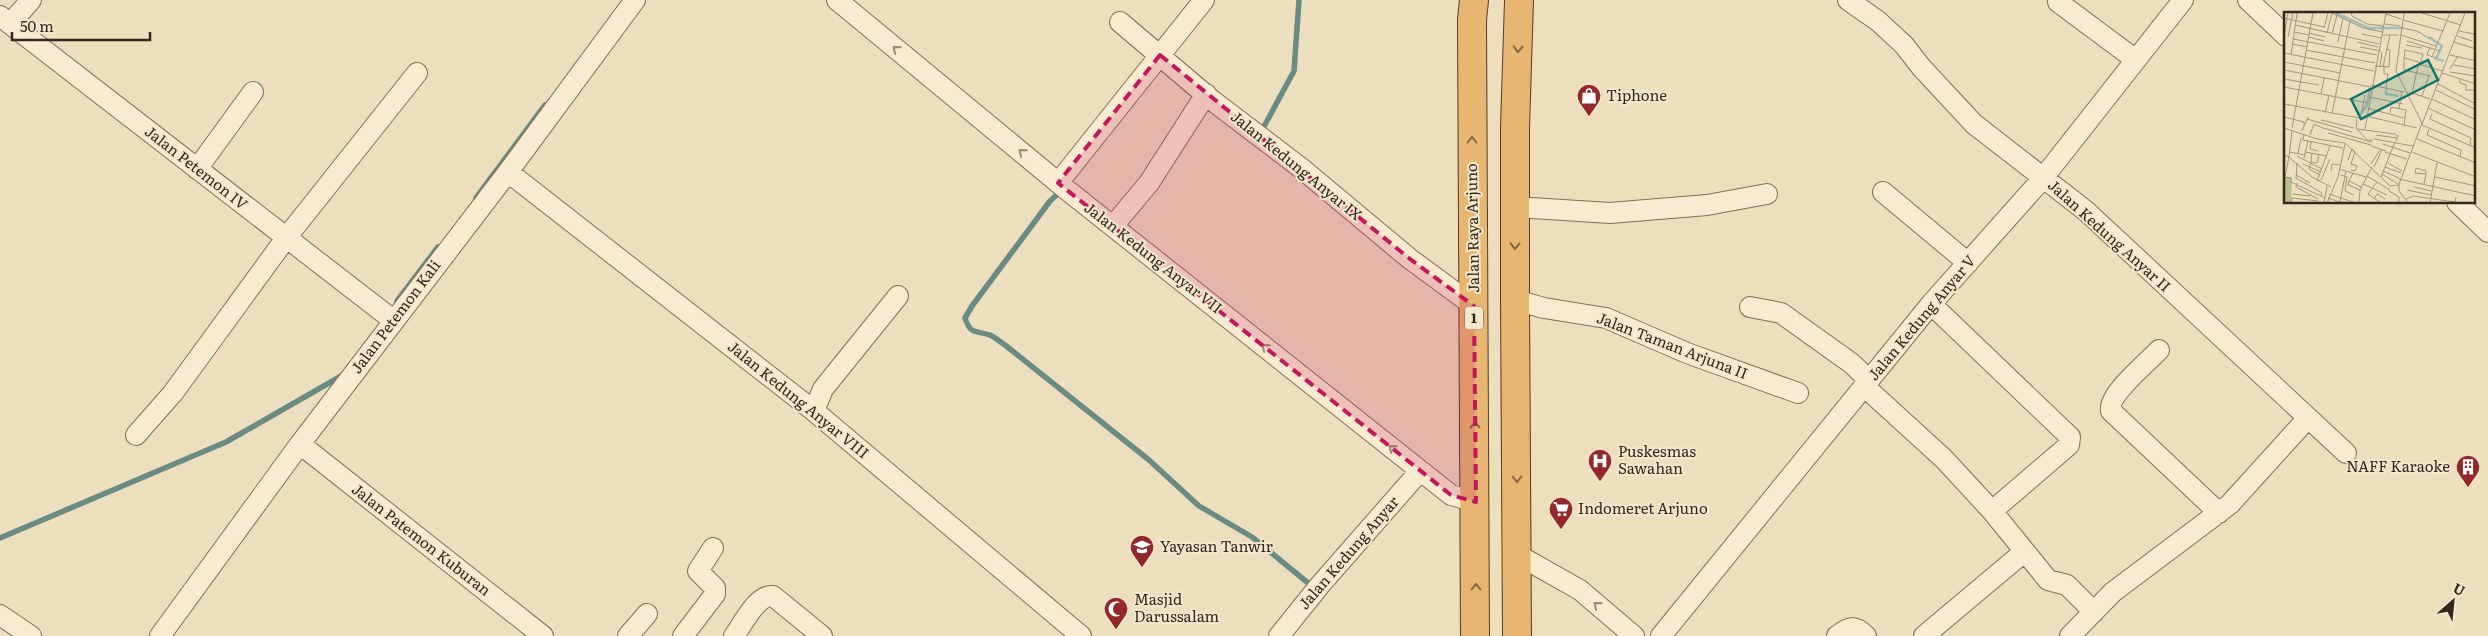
<svg xmlns="http://www.w3.org/2000/svg" width="2488" height="636" font-family="Literata,serif">
<style>
.lines{fill:none;stroke-linecap:round;stroke-linejoin:round}
.stream{stroke:#698b82;stroke-width:5.5}
.minor-casing{stroke:#846e57;stroke-width:22}
.trunk-casing{stroke:#523c2b;stroke-width:30}
.minor{stroke:#f8ebd0;stroke-width:20}
.trunk{stroke:#e7b670;stroke-width:28}
.oneway{stroke:#968976}
.oneway2{stroke:#856741}
.marked{fill:#c2185b;fill-opacity:0.2;stroke:#c2185b;stroke-width:4;stroke-dasharray:10 6;stroke-linejoin:round}
.labels{text-anchor:middle;stroke-width:4;stroke-linejoin:round;paint-order:stroke}
.shield{fill:#f4e8cc;stroke:#6e6150;stroke-width:1}
.shield-label{font-size:14px;font-weight:bold;fill:#34271b}
.poi-label{font-size:15px;fill:#34271b;stroke:#f4e8cc;text-anchor:start}
.street-label{font-size:15px;fill:#34271b;stroke:#f4e8cc}
.inset-river{fill:none;stroke:#a1beb5;stroke-width:2.5}
.inset-road{fill:none;stroke:#a3957c;stroke-width:1}
.view{fill:#0f766e;fill-opacity:0.15;stroke:#0f766e;stroke-width:2.5}
.inset-edge{fill:none;stroke:#34271b;stroke-width:2.5}
</style>
<rect width="100%" height="100%" fill="#eddebd"/>
<g class="lines">
<path class="stream" d="M 1261,132 L 1294,71 L 1299,0
M 1062,190 L 1050,201 L 972,306 L 965,318 C 971,336 976,330 990,335 C 995,337 1000,342 1005,345 L 1149,460 L 1199,506 L 1252,537 L 1313,587
M 476,198 L 545,105
M 397,301 L 438,247
M 0,538 L 226,442 L 343,375"/>
<defs>
<path id="minor" d="M 837,0 L 1067,190 L 1451,495 L 1476,502
M 1848,0 L 1878,21 L 1904,45 L 1921,67 L 1974,124 L 2086,211 L 2346,453
M 2248,0 L 2286,36
M 2058,2 L 2136,60
M 0,16 L 393,320
M 1120,22 L 1213,101 L 1301,168 L 1410,259 L 1474,306
M 10,24 L 31,0
M 197,169 L 253,92
M 508,172 L 814,411 L 1081,636
M 1058,183 L 1204,0
M 1883,192 L 1968,263
M 2457,202 L 2488,232
M 1516,207 L 1610,213 L 1707,205 L 1767,194
M 1113,226 L 1149,183 L 1206,94
M 1515,300 L 1544,308 L 1606,318 L 1687,353 L 1798,393
M 1931,304 L 2070,437 L 2069,445 L 1992,511
M 1750,307 L 1781,313 L 1851,363 L 1869,380
M 2159,350 C 2148,362 2107,395 2111,411 L 2219,513
M 1864,386 L 1944,459 L 1992,511 L 2048,580 L 2067,585 L 2094,612
M 814,411 L 823,389 L 898,296
M 136,435 L 173,393 L 286,238 L 417,73
M 300,444 L 543,636
M 1518,555 L 1580,590 L 1634,636
M 0,615 L 31,636
M 160,636 L 300,444 L 508,172 L 635,0
M 628,636 L 647,614
M 683,636 L 715,594 L 715,588 L 698,571 L 713,548
M 734,636 C 743,624 757,594 773,596 L 822,636
M 1279,636 L 1320,585 L 1420,471
M 1661,636 L 1931,304 L 2043,178 L 2183,0
M 1837,636 C 1849,626 1855,625 1866,636
M 1924,636 L 2024,552
M 2070,636 L 2113,592 L 2230,504 L 2307,419"/>
<path id="trunk" d="M 1474,0 L 1472,20 L 1475,636
M 1517,636 L 1515,300 L 1515,128 L 1519,0"/>
</defs>
<use href="#minor" class="minor-casing"/>
<use href="#trunk" class="trunk-casing"/>
<use href="#minor" class="minor"/>
<use href="#trunk" class="trunk"/>
</g>
<defs><path id="oneway-chevron" d="M-2-3.5L2.5 0L-2 3.5" fill="none" stroke-width="1.6" stroke-linecap="round" stroke-linejoin="round" transform="scale(1.25)"/></defs>
<g class="oneway">
<use href="#oneway-chevron" transform="translate(896 49) rotate(-140)"/>
<use href="#oneway-chevron" transform="translate(1022 152) rotate(-140)"/>
<use href="#oneway-chevron" transform="translate(1265 347) rotate(-141)"/>
<use href="#oneway-chevron" transform="translate(1392 448) rotate(-141)"/>
<use href="#oneway-chevron" transform="translate(1597 605) rotate(-140)"/>
</g>
<g class="oneway2">
<use href="#oneway-chevron" transform="translate(1518 49) rotate(92)"/>
<use href="#oneway-chevron" transform="translate(1472 140) rotate(-90)"/>
<use href="#oneway-chevron" transform="translate(1515 246) rotate(91)"/>
<use href="#oneway-chevron" transform="translate(1475 425) rotate(-91)"/>
<use href="#oneway-chevron" transform="translate(1517 479) rotate(90)"/>
<use href="#oneway-chevron" transform="translate(1476 587) rotate(-90)"/>
</g>
<path class="marked" d="M 1160,55 L 1410,259 L 1474,306 L 1476,502 L 1451,495 L 1058,183 Z"/>
<defs>
<symbol id="shop-pin" viewBox="-11 -11 22 30"><path d="M0 17L-7.5 6A9.5 9.5 0 1 1 7.5 6Z" fill="#92282a" stroke="#f4e8cc"/><path d="M-5-2.5h2.3a2.7 3.5 0 0 1 5.4 0H5L5.5 6h-11ZM-1.5-2.5h3a1.5 2.3 0 0 0-3 0Z" fill="#fff"/></symbol>
<symbol id="hospital-pin" viewBox="-11 -11 22 30"><path d="M0 17L-7.5 6A9.5 9.5 0 1 1 7.5 6Z" fill="#92282a" stroke="#f4e8cc"/><path d="M-5-5h3v3.5h4V-5h3V5h-3V1.5h-4V5h-3Z" fill="#fff"/></symbol>
<symbol id="building-pin" viewBox="-11 -11 22 30"><path d="M0 17L-7.5 6A9.5 9.5 0 1 1 7.5 6Z" fill="#92282a" stroke="#f4e8cc"/><path d="M-4-6H4V6H1V3H-1V6H-4ZM-2.5-4.3h1.7v1.8h-1.7ZM.8-4.3h1.7v1.8H.8ZM-2.5-1h1.7V.8h-1.7ZM.8-1h1.7V.8H.8Z" fill="#fff"/></symbol>
<symbol id="supermarket-pin" viewBox="-11 -11 22 30"><path d="M0 17L-7.5 6A9.5 9.5 0 1 1 7.5 6Z" fill="#92282a" stroke="#f4e8cc"/><path d="M-6-5.5h2.5l.6 2H6L4.5 2H-2.5L-4.4-4H-6ZM-1.5 3.2a1.3 1.3 0 1 0 .1 0ZM3 3.2a1.3 1.3 0 1 0 .1 0Z" fill="#fff"/></symbol>
<symbol id="school-pin" viewBox="-11 -11 22 30"><path d="M0 17L-7.5 6A9.5 9.5 0 1 1 7.5 6Z" fill="#92282a" stroke="#f4e8cc"/><path d="M0-5L7-2L0 1L-7-2ZM-4 1L0 2.5L4 1V4Q0 6-4 4Z" fill="#fff"/></symbol>
<symbol id="mosque-pin" viewBox="-11 -11 22 30"><path d="M0 17L-7.5 6A9.5 9.5 0 1 1 7.5 6Z" fill="#92282a" stroke="#f4e8cc"/><path d="M3.5-4.9A6 6 0 1 0 3.5 4.9A5 5 0 1 1 3.5-4.9Z" fill="#fff"/></symbol>
</defs>
<g fill-rule="evenodd">
<use href="#shop-pin" x="1575" y="82" width="28" height="38"/>
<use href="#hospital-pin" x="1586" y="447" width="28" height="38"/>
<use href="#building-pin" x="2454" y="453" width="28" height="38"/>
<use href="#supermarket-pin" x="1547" y="495" width="28" height="38"/>
<use href="#school-pin" x="1128" y="533" width="28" height="38"/>
<use href="#mosque-pin" x="1102" y="595" width="28" height="38"/>
</g>
<g class="labels">
<rect class="shield" x="1465" y="306.5" width="18" height="23" rx="4"/>
<g class="shield-label">
<text x="1474" y="323">1</text>
</g>
<g class="poi-label">
<text x="1606" y="101">Tiphone</text>
<text x="1618" y="457">Puskesmas<tspan x="1618" dy="17">Sawahan</tspan></text>
<text x="2450" y="472" text-anchor="end">NAFF Karaoke</text>
<text x="1578" y="514">Indomeret Arjuno</text>
<text x="1160" y="552">Yayasan Tanwir</text>
<text x="1134" y="605">Masjid<tspan x="1134" dy="17">Darussalam</tspan></text>
</g>
<g class="street-label">
<text transform="translate(1296 166) rotate(39)" y="5">Jalan Kedung Anyar IX</text>
<text transform="translate(196 168) rotate(38)" y="5">Jalan Petemon IV</text>
<text transform="translate(1473 228) rotate(-91)" y="5">Jalan Raya Arjuno</text>
<text transform="translate(2109 236) rotate(42)" y="5">Jalan Kedung Anyar II</text>
<text transform="translate(1153 258) rotate(38)" y="5">Jalan Kedung Anyar VII</text>
<text transform="translate(396 317) rotate(-53)" y="5">Jalan Petemon Kali</text>
<text transform="translate(1922 318) rotate(-50)" y="5">Jalan Kedung Anyar V</text>
<text transform="translate(1672 346) rotate(21)" y="5">Jalan Taman Arjuna II</text>
<text transform="translate(798 400) rotate(39)" y="5">Jalan Kedung Anyar VIII</text>
<text transform="translate(421 540) rotate(38)" y="5">Jalan Patemon Kuburan</text>
<text transform="translate(1349 553) rotate(-49)" y="5">Jalan Kedung Anyar</text>
</g>
</g>
<g transform="translate(2284 12)">
<rect width="191" height="191" fill="#eddebd"/>
<path d="M 0,165 L 8,165 L 7,191 L 0,191 Z" fill="#babf91"/>
<path class="inset-river" d="M 52,1 L 84,16 L 119,16M 145,25 L 158,34 L 152,47 L 160,49M 102,77 L 102,82 L 115,84M 75,104 L 83,93 L 86,76"/>
<path class="inset-road" d="M 67,1 L 68,4 L 83,12 L 100,14M 120,1 L 112,59 L 138,111 L 115,172 L 115,179 L 124,191M 138,1 L 177,13M 102,2 L 117,7M 0,6 L 40,15M 119,8 L 159,19M 101,12 L 116,14M 11,13 L 95,32M 40,16 L 44,1M 118,16 L 133,19 L 146,27M 175,19 L 190,22M 10,20 L 25,23M 25,21 L 41,25M 43,21 L 48,1 L 79,16 L 99,20M 48,22 L 53,3M 78,22 L 97,26M 0,23 L 4,1M 99,23 L 115,23M 117,23 L 152,34M 173,24 L 188,29M 4,25 L 9,1M 25,25 L 40,29M 9,27 L 93,43M 123,29 L 156,39M 54,30 L 59,6M 73,30 L 94,35M 170,30 L 192,37M 8,32 L 23,35M 122,33 L 138,36M 76,35 L 97,39M 146,35 L 143,43 L 152,46M 22,38 L 91,51M 0,41 L 90,59M 7,43 L 13,1M 166,43 L 192,49M 148,45 L 166,1M 120,46 L 135,50 L 128,81M 120,49 L 121,38 L 139,42 L 136,52M 120,49 L 120,58 L 147,64M 0,50 L 56,61M 135,52 L 158,59M 170,53 L 192,57M 91,54 L 105,55 L 106,38 L 102,37M 96,55 L 98,40M 99,55 L 106,23M 100,55 L 100,62 L 104,62 L 102,76M 166,57 L 174,44M 0,58 L 87,75M 166,60 L 192,64M 158,61 L 192,72M 0,67 L 35,73M 176,67 L 176,71 L 182,73 L 182,78 L 192,78M 154,72 L 192,92M 87,73 L 120,80M 0,75 L 84,91M 152,78 L 192,98M 128,81 L 146,87M 37,82 L 40,66M 138,84 L 145,64M 85,85 L 119,92M 148,87 L 192,108M 0,92 L 81,107M 83,96 L 120,106M 115,96 L 118,80M 144,96 L 192,118M 78,99 L 81,83M 41,101 L 45,84M 106,101 L 107,95 L 122,98 L 120,114M 48,102 L 66,9M 148,102 L 146,107 L 187,126 L 186,133M 82,104 L 133,116M 0,105 L 20,110 L 20,113M 23,107 L 68,120M 73,107 L 72,116 L 83,128 L 89,128M 37,108 L 70,116M 138,112 L 181,1M 138,113 L 192,136M 0,116 L 33,127 L 61,131 L 106,174 L 115,173M 8,116 L 29,1M 39,116 L 88,130M 73,117 L 111,122 L 114,124 L 112,129M 81,117 L 102,1M 145,117 L 143,123 L 177,138 L 176,145M 8,119 L 5,145 L 28,165 L 47,175M 18,119 L 24,105M 44,121 L 87,133M 20,122 L 19,128 L 59,136M 26,123 L 30,112 L 39,116M 92,123 L 113,126M 90,127 L 129,134M 133,127 L 192,151M 27,130 L 26,137 L 34,139M 99,132 L 126,141M 87,134 L 102,139M 5,140 L 21,143M 21,140 L 43,144M 101,140 L 123,147M 128,140 L 192,165M 28,141 L 27,150 L 33,151 L 35,142M 14,142 L 17,126M 0,143 L 5,145 L 1,165M 13,144 L 38,157M 20,146 L 24,129M 64,148 L 68,137 L 71,140 L 67,152 L 73,154 L 71,159 L 67,158M 27,151 L 25,157 L 36,163M 104,151 L 118,159M 19,152 L 37,160M 87,152 L 96,138M 90,155 L 98,138M 101,155 L 117,161M 55,157 L 82,165M 47,159 L 48,152 L 56,153M 99,159 L 115,166M 69,161 L 65,169 L 77,175M 131,161 L 142,162 L 140,172M 131,161 L 132,156 L 142,159 L 142,162M 98,162 L 114,172M 12,163 L 26,171M 57,163 L 63,165 L 61,179 L 70,183M 83,164 L 106,178M 0,165 L 7,166 L 7,170 L 41,186M 97,165 L 111,130M 151,165 L 192,174M 12,166 L 38,181 L 37,184M 12,167 L 13,151M 115,167 L 192,184M 37,168 L 46,147M 33,169 L 46,134M 65,169 L 64,173 L 76,178M 93,170 L 84,182 L 97,191M 13,171 L 12,175 L 34,187M 79,172 L 103,183M 130,175 L 148,179M 123,178 L 147,183M 105,179 L 115,185 L 115,191M 9,182 L 26,184M 45,182 L 72,191M 44,186 L 59,191M 90,187 L 93,182 L 101,187M 122,187 L 129,184 L 171,190 L 172,185M 56,190 L 62,159M 16,191 L 7,190 L 8,186 L 34,189M 40,191 L 43,174M 43,191 L 54,165 L 61,132M 75,191 L 76,178 L 88,155M 146,191 L 153,151"/>
<path class="view" d="M 144,48 L 154,68 L 77,107 L 67,87 Z"/>
<rect width="191" height="191" class="inset-edge"/>
</g>
<g transform="translate(2453 601) rotate(27)" stroke="#f4e8cc" stroke-width="4" paint-order="stroke">
<path d="M0-4L9 19L0 12L-9 19Z" fill="#34271b"/>
<text y="-8" font-size="14" font-weight="bold" text-anchor="middle" fill="#34271b">U</text>
</g>
<path d="M12 32v8h138v-8" fill="none" stroke="#34271b" stroke-width="2.5"/>
<text x="20" y="32" font-size="15" fill="#34271b" stroke="#f4e8cc" stroke-width="4" paint-order="stroke">50 m</text>
</svg>
